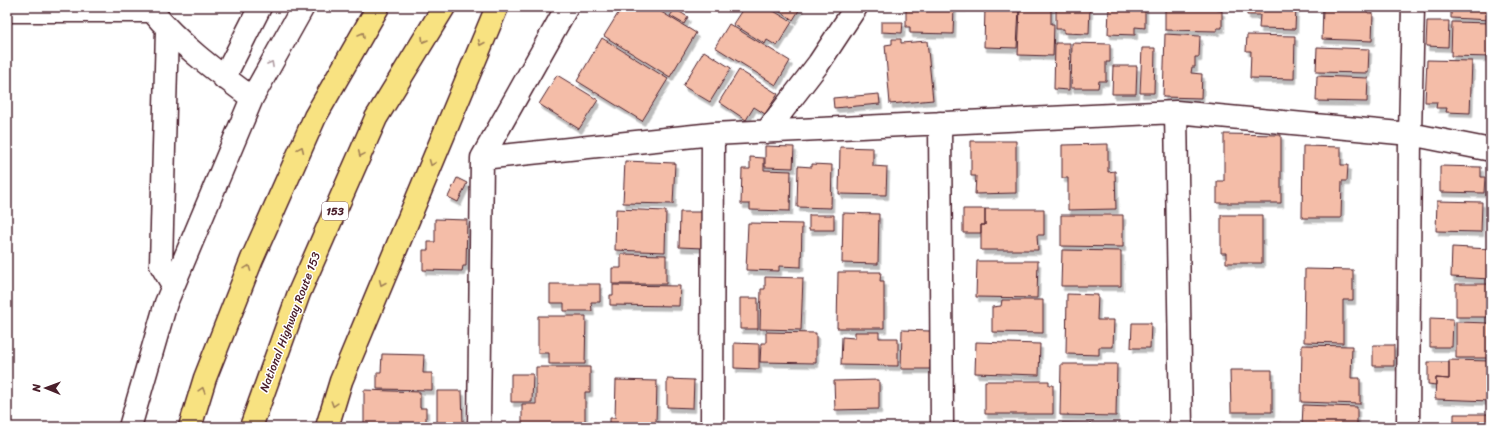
<svg xmlns="http://www.w3.org/2000/svg" width="1498" height="434" font-family="Sriracha,sans-serif">
<style>
.building{fill:#f4bda8;stroke:#4a1f2b;filter:url(#shadow)}
.lines{fill:none;stroke-linecap:round;stroke-linejoin:round}
.street-casing{stroke:#4a1f2b;stroke-width:25}
.highway-casing{stroke:#4a1f2b;stroke-width:25}
.street{stroke:#fff;stroke-width:22}
.highway{stroke:#f8e281;stroke-width:22}
.oneway{stroke:#a18056}
.oneway2{stroke:#ae9aa0}
.labels{text-anchor:middle;stroke-width:3;stroke-linejoin:round;paint-order:stroke}
.shield{fill:#fff;stroke:#80626b;stroke-width:1}
.shield-label{font-size:11px;font-weight:bold;fill:#4a1f2b}
.street-label{font-size:12px;fill:#4a1f2b;stroke:#fff}
</style>
<defs>
<filter id="shadow"><feDropShadow dx="2.5" dy="4.5" stdDeviation="0" flood-color="#0004"/></filter>
</defs>
<rect width="100%" height="100%" fill="#fff"/>
<filter id="ink" filterUnits="userSpaceOnUse"><feTurbulence type="fractalNoise" baseFrequency=".025" numOctaves="2"/><feDisplacementMap in="SourceGraphic" scale="8" xChannelSelector="R" yChannelSelector="G"/><feConvolveMatrix kernelMatrix="1 2 1 2 8 2 1 2 1" color-interpolation-filters="sRGB"/></filter>
<g filter="url(#ink)">
<path class="building" d="M 622,7 L 653,7 L 696,33 L 670,77 L 604,36 Z
M 659,7 L 670,7 L 667,12 Z
M 744,7 L 767,7 L 792,22 L 777,46 L 767,40 L 765,44 L 733,24 Z
M 772,7 L 801,7 L 793,20 Z
M 906,7 L 964,7 L 954,7 L 953,34 L 910,33 L 910,27 L 906,27 Z
M 985,7 L 1019,7 L 1017,48 L 984,47 Z
M 1020,7 L 1051,7 L 1051,24 L 1054,24 L 1053,56 L 1018,55 Z
M 1056,7 L 1090,7 L 1089,34 L 1064,33 L 1064,29 L 1056,29 Z
M 1109,7 L 1145,7 L 1145,28 L 1135,27 L 1135,35 L 1108,34 Z
M 1165,7 L 1217,8 L 1217,10 L 1222,11 L 1222,28 L 1217,28 L 1217,31 L 1165,30 Z
M 1247,7 L 1296,7 L 1295,29 L 1259,28 L 1260,15 L 1247,15 Z
M 1323,7 L 1369,7 L 1368,13 L 1373,13 L 1372,41 L 1322,39 Z
M 1451,7 L 1491,7 L 1491,20 L 1451,18 Z
M 675,9 L 688,17 L 684,24 L 670,16 Z
M 1427,21 L 1449,21 L 1448,47 L 1426,46 Z
M 881,22 L 903,22 L 902,33 L 881,32 Z
M 1452,22 L 1491,23 L 1491,57 L 1451,56 Z
M 729,24 L 790,61 L 776,85 L 715,47 Z
M 1165,34 L 1200,36 L 1199,57 L 1195,57 L 1195,67 L 1192,67 L 1191,73 L 1202,74 L 1201,98 L 1163,97 Z
M 1247,35 L 1295,36 L 1294,79 L 1250,78 L 1251,51 L 1246,51 Z
M 602,38 L 668,79 L 642,121 L 577,81 Z
M 892,39 L 901,39 L 901,43 L 927,41 L 933,100 L 890,104 L 885,45 L 892,44 Z
M 1055,43 L 1070,43 L 1069,90 L 1054,89 Z
M 1072,43 L 1110,44 L 1110,62 L 1106,62 L 1106,81 L 1099,81 L 1098,88 L 1071,88 Z
M 1317,47 L 1369,49 L 1368,73 L 1316,72 Z
M 1142,48 L 1155,48 L 1154,93 L 1140,93 Z
M 704,51 L 731,68 L 710,102 L 683,86 Z
M 1427,60 L 1472,61 L 1470,113 L 1446,112 L 1447,108 L 1436,108 L 1437,102 L 1425,102 Z
M 1113,66 L 1137,66 L 1136,94 L 1112,94 Z
M 739,70 L 778,94 L 765,114 L 754,107 L 746,120 L 719,102 Z
M 557,75 L 598,100 L 579,129 L 539,104 Z
M 1317,76 L 1368,78 L 1367,102 L 1316,101 Z
M 879,94 L 880,104 L 834,108 L 833,98 Z
M 1224,134 L 1281,135 L 1281,203 L 1217,203 L 1217,181 L 1224,181 Z
M 971,141 L 1016,141 L 1016,193 L 975,194 L 976,176 L 971,176 Z
M 1108,144 L 1108,172 L 1115,171 L 1116,209 L 1068,210 L 1068,178 L 1062,178 L 1062,145 Z
M 765,146 L 794,147 L 793,168 L 765,167 Z
M 1303,146 L 1341,147 L 1341,165 L 1348,165 L 1347,181 L 1342,181 L 1341,218 L 1302,218 Z
M 840,147 L 873,148 L 873,166 L 887,167 L 886,195 L 839,194 Z
M 750,157 L 764,158 L 764,170 L 791,171 L 790,211 L 750,210 L 750,204 L 741,204 L 742,169 L 750,169 Z
M 625,161 L 675,163 L 673,204 L 623,203 Z
M 812,164 L 832,165 L 831,208 L 797,207 L 798,166 L 812,167 Z
M 1440,166 L 1481,167 L 1481,177 L 1485,177 L 1484,193 L 1440,192 Z
M 457,178 L 467,183 L 458,202 L 448,197 Z
M 1437,201 L 1482,202 L 1481,232 L 1436,231 Z
M 616,209 L 666,211 L 665,252 L 615,250 Z
M 963,209 L 985,209 L 985,225 L 981,225 L 981,233 L 963,233 Z
M 985,209 L 1044,209 L 1044,235 L 1037,235 L 1038,250 L 981,250 L 981,225 L 985,225 Z
M 680,212 L 704,212 L 703,248 L 679,247 Z
M 843,213 L 879,214 L 878,264 L 842,263 Z
M 809,215 L 834,215 L 834,230 L 809,230 Z
M 1061,215 L 1123,215 L 1123,247 L 1061,246 Z
M 1221,215 L 1262,215 L 1262,263 L 1226,263 L 1226,253 L 1221,253 Z
M 435,219 L 467,220 L 466,266 L 463,266 L 462,271 L 423,270 L 423,250 L 428,250 L 428,242 L 435,242 Z
M 748,223 L 802,224 L 801,267 L 779,266 L 779,271 L 746,270 Z
M 1452,247 L 1491,249 L 1491,279 L 1451,277 Z
M 1062,250 L 1121,251 L 1121,286 L 1061,286 Z
M 621,254 L 666,255 L 666,284 L 612,284 L 612,268 L 621,268 Z
M 977,261 L 1038,261 L 1037,298 L 976,297 Z
M 1305,269 L 1353,270 L 1353,300 L 1343,300 L 1343,343 L 1304,342 Z
M 838,272 L 881,272 L 880,281 L 884,281 L 884,328 L 837,328 Z
M 765,277 L 803,278 L 801,330 L 760,329 L 761,289 L 765,289 Z
M 550,284 L 600,284 L 600,302 L 591,302 L 592,311 L 564,311 L 564,303 L 550,303 Z
M 1456,284 L 1491,284 L 1491,317 L 1456,317 Z
M 613,285 L 680,286 L 679,306 L 610,305 L 610,295 L 613,295 Z
M 1067,294 L 1098,295 L 1097,320 L 1114,320 L 1113,347 L 1099,347 L 1099,355 L 1066,354 Z
M 740,298 L 758,298 L 758,329 L 740,329 Z
M 1002,300 L 1043,300 L 1043,333 L 992,332 L 992,307 L 1001,306 Z
M 538,316 L 586,316 L 585,364 L 549,364 L 549,353 L 538,353 Z
M 1430,318 L 1453,319 L 1452,347 L 1430,347 Z
M 1456,322 L 1491,323 L 1491,358 L 1456,358 Z
M 1132,323 L 1151,323 L 1150,348 L 1131,348 Z
M 902,330 L 930,331 L 930,369 L 901,369 Z
M 766,332 L 816,333 L 816,363 L 760,362 L 761,343 L 766,343 Z
M 855,332 L 879,332 L 879,338 L 898,338 L 898,366 L 841,365 L 842,337 L 855,338 Z
M 976,342 L 1040,344 L 1039,375 L 975,373 Z
M 734,343 L 759,344 L 759,369 L 734,368 Z
M 1302,345 L 1352,346 L 1351,378 L 1360,378 L 1360,404 L 1301,402 Z
M 1373,345 L 1394,345 L 1394,366 L 1373,366 Z
M 382,354 L 424,355 L 423,373 L 432,373 L 432,390 L 377,389 L 377,372 L 381,372 Z
M 1449,360 L 1491,361 L 1491,401 L 1435,399 L 1436,378 L 1449,379 Z
M 1428,362 L 1449,362 L 1449,379 L 1436,378 L 1436,385 L 1428,384 Z
M 1061,364 L 1117,364 L 1116,416 L 1060,415 Z
M 536,367 L 590,367 L 590,392 L 585,392 L 585,427 L 522,427 L 522,404 L 536,404 Z
M 1230,370 L 1272,370 L 1272,412 L 1231,412 Z
M 511,374 L 533,374 L 532,402 L 511,402 Z
M 667,379 L 694,380 L 693,408 L 667,407 Z
M 616,380 L 657,381 L 656,423 L 643,423 L 643,427 L 610,427 L 610,418 L 615,418 Z
M 879,380 L 879,409 L 835,410 L 834,381 Z
M 985,381 L 1049,381 L 1049,385 L 1053,385 L 1053,414 L 985,414 Z
M 364,390 L 420,392 L 420,408 L 426,408 L 426,427 L 364,427 Z
M 437,391 L 462,391 L 463,424 L 437,424 Z
M 1303,405 L 1357,407 L 1357,427 L 1302,427 Z
M 1454,414 L 1490,414 L 1490,427 L 1454,427 Z
M 1223,422 L 1281,423 L 1281,427 L 1223,427 Z
M 1062,423 L 1116,424 L 1116,427 L 1062,427 Z"/>
<g class="lines">
<defs>
<path id="street" d="M 7,11 L 152,11 C 180,45 217,72 252,98
M 167,29 L 161,265 L 173,285
M 224,78 L 260,7
M 1176,112 L 1181,427
M 940,123 L 942,427
M 766,132 L 819,63 L 856,7
M 482,158 L 713,134 L 1176,112 L 1410,134 L 1491,150
M 130,427 L 166,303 L 252,98 L 303,7
M 479,427 L 482,158 L 567,7
M 712,427 L 713,134
M 1408,427 L 1410,134 L 1413,7"/>
<path id="highway" d="M 190,427 L 205,378 L 252,259 L 315,117 L 378,7
M 251,427 L 299,293 L 376,118 L 444,7
M 327,427 L 341,381 L 497,7"/>
</defs>
<use href="#street" class="street-casing"/>
<use href="#highway" class="highway-casing"/>
<use href="#street" class="street"/>
<use href="#highway" class="highway"/>
</g>
<defs><path id="oneway-chevron" d="M-2-3.5L2.5 0L-2 3.5" fill="none" stroke-width="1.6" stroke-linecap="round" stroke-linejoin="round"/></defs>
<g class="oneway">
<use href="#oneway-chevron" transform="translate(362 35) rotate(-60)"/>
<use href="#oneway-chevron" transform="translate(424 40) rotate(121)"/>
<use href="#oneway-chevron" transform="translate(481 43) rotate(113)"/>
<use href="#oneway-chevron" transform="translate(301 149) rotate(-66)"/>
<use href="#oneway-chevron" transform="translate(361 154) rotate(114)"/>
<use href="#oneway-chevron" transform="translate(432 163) rotate(112)"/>
<use href="#oneway-chevron" transform="translate(248 268) rotate(-69)"/>
<use href="#oneway-chevron" transform="translate(382 283) rotate(113)"/>
<use href="#oneway-chevron" transform="translate(202 390) rotate(-73)"/>
<use href="#oneway-chevron" transform="translate(334 404) rotate(107)"/>
</g>
<use class="oneway2" href="#oneway-chevron" transform="translate(271 64) rotate(-61)"/>
</g>
<g class="labels">
<rect class="shield" x="322" y="202" width="26" height="18" rx="3"/>
<g class="shield-label">
<text x="335" y="215">153</text>
</g>
<g class="street-label">
<text transform="translate(290 322) rotate(-69)" y="4">National Highway Route 153</text>
</g>
</g>
<rect width="1498" height="434" fill="none" stroke="#fff" stroke-width="24"/>
<rect x="12" y="12" width="1474" height="410" fill="none" stroke="#4a1f2b" stroke-width="1.5" filter="url(#ink)"/>
<g transform="translate(46 388) rotate(271)" stroke="#ffffff" stroke-width="3" paint-order="stroke">
<path d="M0-3L7 15L0 10L-7 15Z" fill="#4a1f2b"/>
<text y="-6" font-size="11" font-weight="bold" text-anchor="middle" fill="#4a1f2b">N</text>
</g>
</svg>
